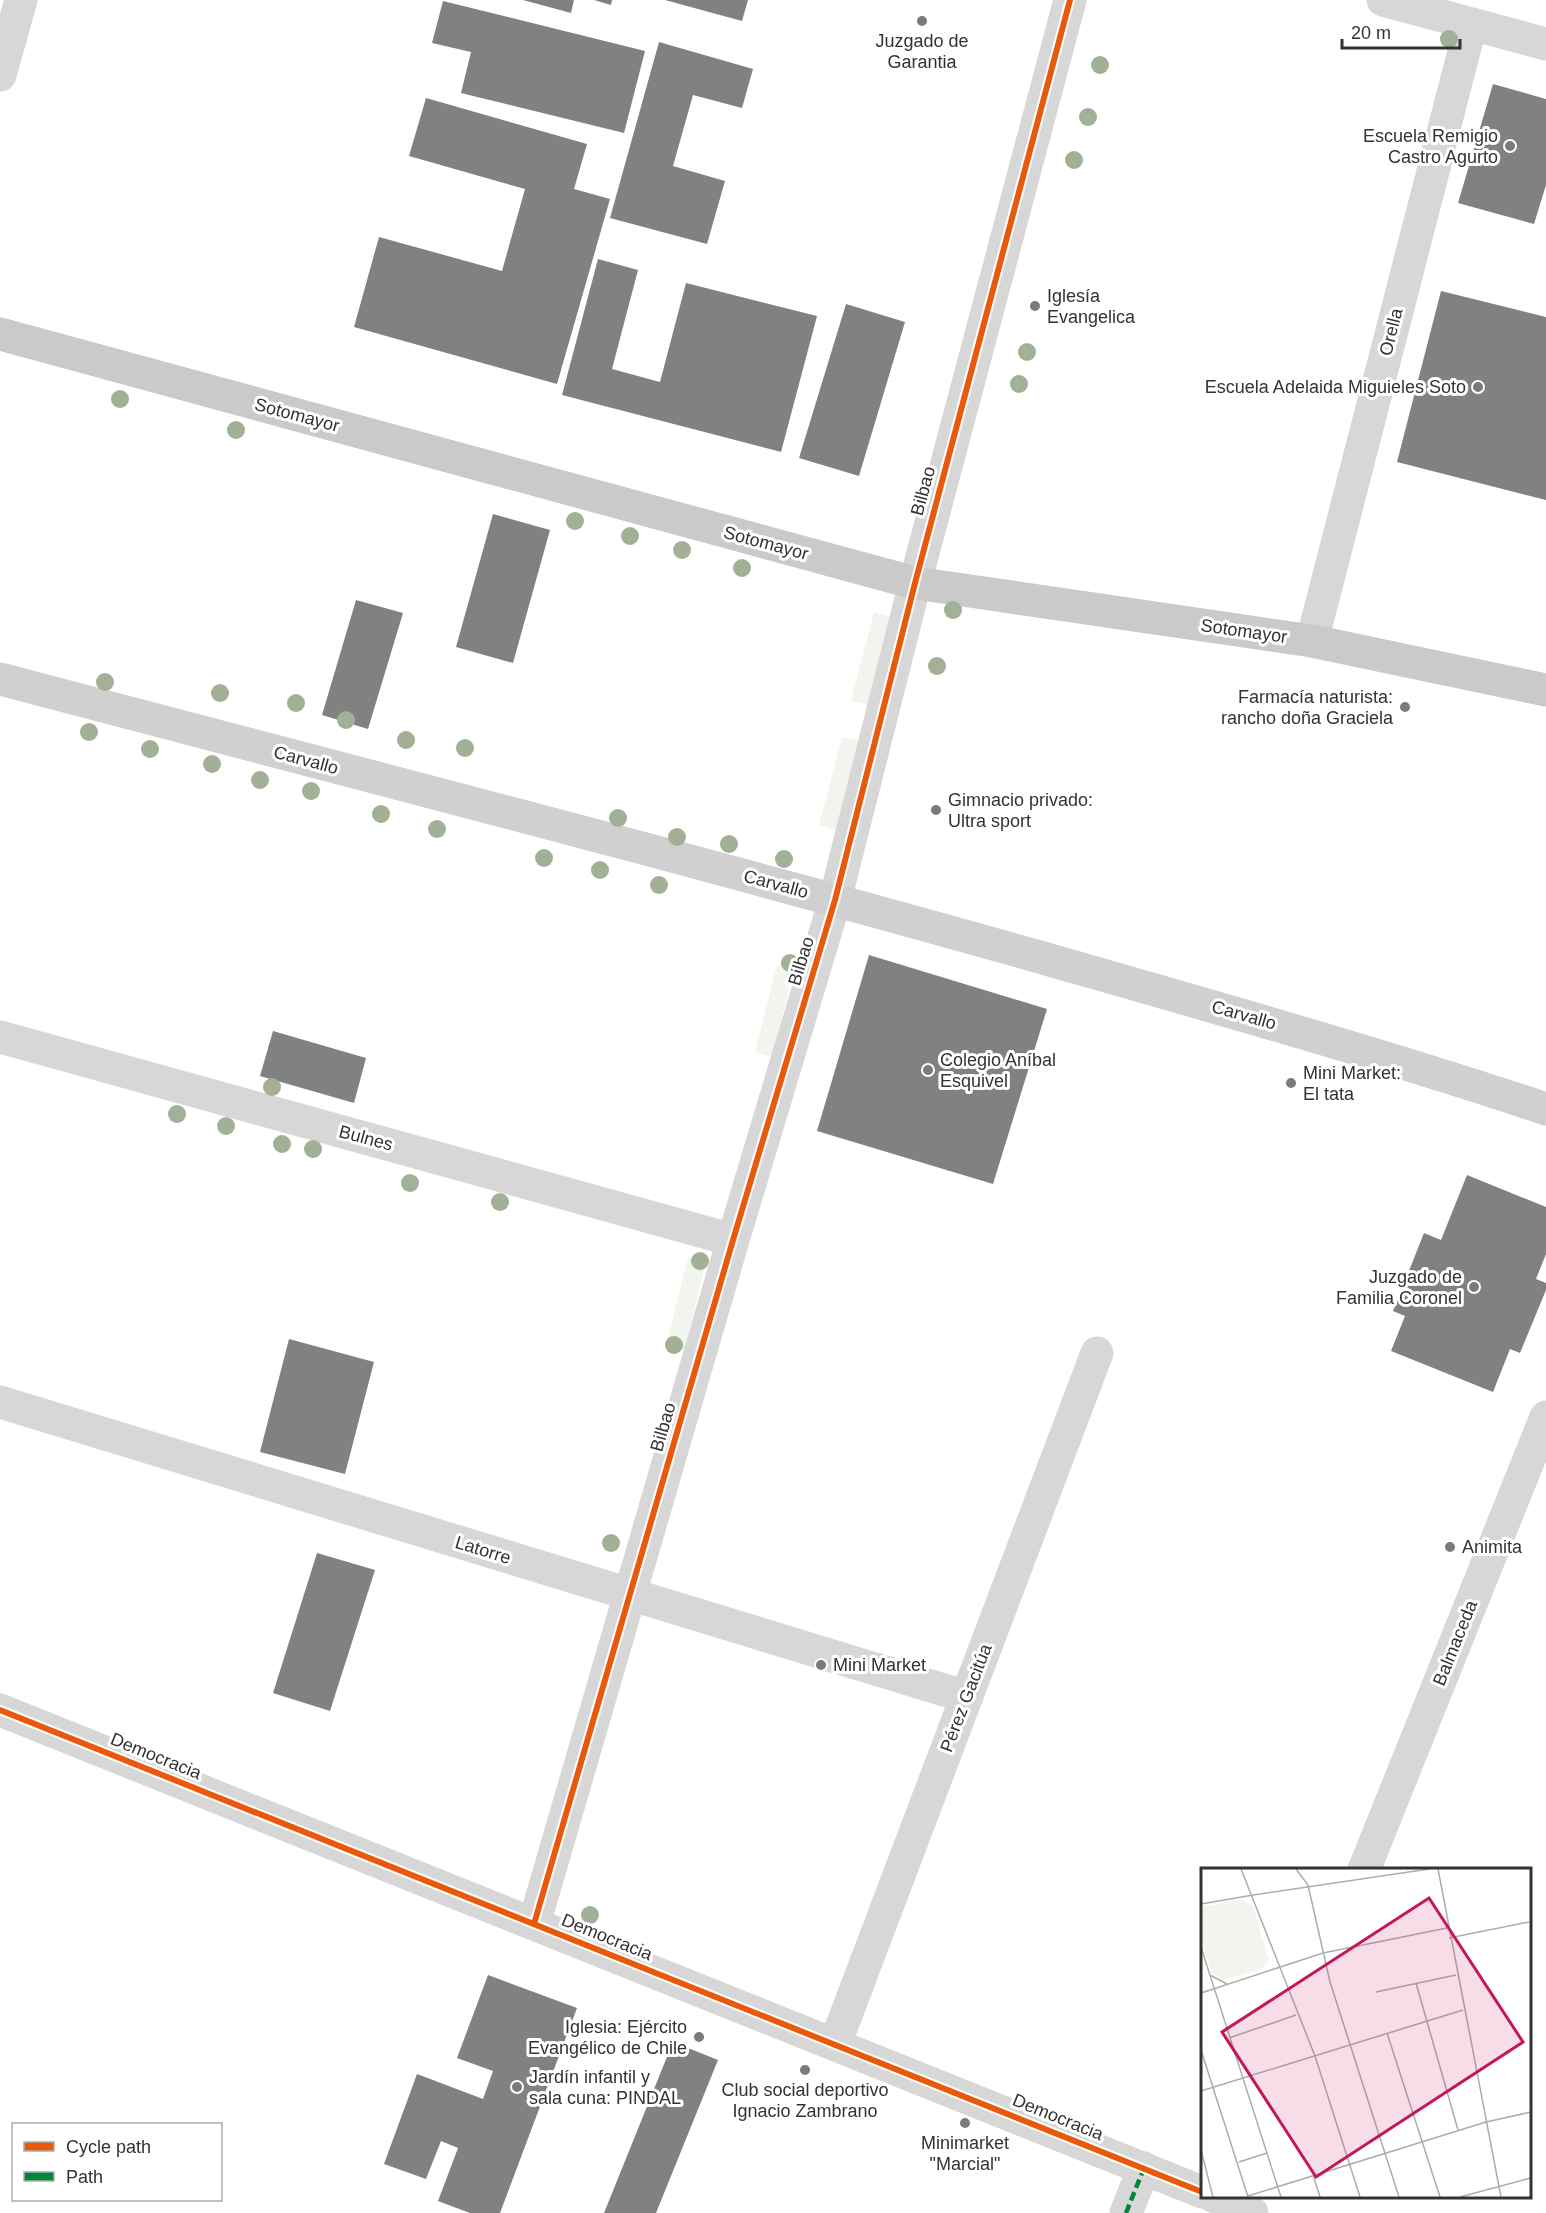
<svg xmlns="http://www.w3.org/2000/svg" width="1546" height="2213" font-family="Helvetica,sans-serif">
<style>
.green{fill:#f1f5ed}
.building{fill:#818181}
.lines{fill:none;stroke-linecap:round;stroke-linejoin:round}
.minor{stroke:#d7d7d7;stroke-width:33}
.tertiary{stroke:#d7d7d7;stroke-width:33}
.secondary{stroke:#d0d0d0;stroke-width:33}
.primary{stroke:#cacaca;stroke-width:33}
.quiet{stroke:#00873e;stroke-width:4.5;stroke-dasharray:9 4.5;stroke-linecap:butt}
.cycleway-casing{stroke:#fff;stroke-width:10}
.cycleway{stroke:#e8590c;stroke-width:6}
.tree{fill:#a2b095}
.poi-dot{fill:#7a7a7a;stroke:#fff;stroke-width:2}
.labels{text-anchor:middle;stroke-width:6;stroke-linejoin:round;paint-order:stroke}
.poi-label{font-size:18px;fill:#333;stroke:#fff;text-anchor:start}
.street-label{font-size:18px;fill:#333;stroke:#fff}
.inset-road{fill:none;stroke:#adadad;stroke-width:1.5}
.view{fill:#c2185b;fill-opacity:0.15;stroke:#c2185b;stroke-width:3}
.inset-edge{fill:none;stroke:#333;stroke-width:3}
</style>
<rect width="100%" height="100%" fill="#fff"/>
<path class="green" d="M 874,612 L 891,617 L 869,705 L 851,701 Z
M 842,737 L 859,741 L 837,830 L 819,825 Z
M 777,965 L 794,969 L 772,1057 L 755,1052 Z
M 688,1258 L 706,1262 L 684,1351 L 666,1346 Z"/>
<path class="building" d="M 523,0 L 574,0 L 571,13 Z
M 594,0 L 612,0 L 611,5 Z
M 665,0 L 748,0 L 742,21 Z
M 443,1 L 645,51 L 624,133 L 461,93 L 471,52 L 432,43 Z
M 659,42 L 753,69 L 742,108 L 693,95 L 673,166 L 725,181 L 707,244 L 610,218 Z
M 1493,84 L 1546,99 L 1546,185 L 1534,224 L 1458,203 Z
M 426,98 L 587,144 L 574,189 L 610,199 L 557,384 L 354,327 L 379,237 L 502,271 L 525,189 L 409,156 Z
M 598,259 L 638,270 L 612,369 L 660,382 L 686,283 L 817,316 L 781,452 L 562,395 Z
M 1441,291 L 1546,317 L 1546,500 L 1397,462 Z
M 846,304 L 905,322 L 859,476 L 799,458 Z
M 493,514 L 550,530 L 513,663 L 456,647 Z
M 356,600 L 403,613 L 368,729 L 322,715 Z
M 869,955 L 1047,1009 L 993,1184 L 817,1131 Z
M 273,1031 L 366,1058 L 354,1103 L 260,1076 Z
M 1467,1175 L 1546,1207 L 1546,1254 L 1536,1279 L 1546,1283 L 1546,1290 L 1520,1353 L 1510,1349 L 1493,1392 L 1391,1351 L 1405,1316 L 1393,1311 L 1424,1233 L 1441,1240 Z
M 289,1339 L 374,1362 L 345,1474 L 260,1452 Z
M 317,1553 L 375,1570 L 330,1711 L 273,1693 Z
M 488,1975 L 577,2008 L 500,2213 L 470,2213 L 438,2201 L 458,2148 L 441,2141 L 426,2179 L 384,2164 L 417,2074 L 483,2099 L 493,2071 L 457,2058 Z
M 673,2042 L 718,2060 L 656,2213 L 604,2213 Z"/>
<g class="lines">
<path class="minor" d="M 1312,641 L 1471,24
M 0,1037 L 733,1240
M 0,1402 L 967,1697
M 534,1924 L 733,1240 L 835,900 L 915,583 L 1070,0
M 835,2044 L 1097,1353
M 1126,2213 L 1144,2168"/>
<path class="tertiary" d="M 1383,0 L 1546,44
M 0,75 L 21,0
M 0,1710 L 1202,2192
M 1364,1870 L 1546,1417
M 1213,2196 L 1252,2213"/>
<path class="secondary" d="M 0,679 C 346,770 692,859 1036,956 C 1207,1005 1378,1053 1546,1109"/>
<path class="primary" d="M 0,334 L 915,583 L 1312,641 L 1546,690"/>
<path class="quiet" d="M 1126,2213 L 1144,2168"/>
<defs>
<path id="cycleway" d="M 0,1710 L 1202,2192
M 534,1924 L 733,1240 L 835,900 L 915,583 L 1070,0"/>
</defs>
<use href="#cycleway" class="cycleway-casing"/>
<use href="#cycleway" class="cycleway"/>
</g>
<g class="tree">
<circle cx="1449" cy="39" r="9"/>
<circle cx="1100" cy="65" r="9"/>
<circle cx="1088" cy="117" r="9"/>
<circle cx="1074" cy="160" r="9"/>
<circle cx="1027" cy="352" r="9"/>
<circle cx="1019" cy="384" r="9"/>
<circle cx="120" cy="399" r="9"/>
<circle cx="236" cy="430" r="9"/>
<circle cx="575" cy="521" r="9"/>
<circle cx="630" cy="536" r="9"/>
<circle cx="682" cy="550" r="9"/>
<circle cx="742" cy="568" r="9"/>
<circle cx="953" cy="610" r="9"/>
<circle cx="937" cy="666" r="9"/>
<circle cx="105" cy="682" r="9"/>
<circle cx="220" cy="693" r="9"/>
<circle cx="296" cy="703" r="9"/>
<circle cx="346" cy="720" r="9"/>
<circle cx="89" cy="732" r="9"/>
<circle cx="406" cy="740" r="9"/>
<circle cx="465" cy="748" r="9"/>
<circle cx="150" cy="749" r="9"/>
<circle cx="212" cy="764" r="9"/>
<circle cx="260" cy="780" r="9"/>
<circle cx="311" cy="791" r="9"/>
<circle cx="381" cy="814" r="9"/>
<circle cx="618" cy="818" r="9"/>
<circle cx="437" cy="829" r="9"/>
<circle cx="677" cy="837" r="9"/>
<circle cx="729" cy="844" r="9"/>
<circle cx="544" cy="858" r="9"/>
<circle cx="784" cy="859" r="9"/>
<circle cx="600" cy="870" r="9"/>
<circle cx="659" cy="885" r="9"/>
<circle cx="790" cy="963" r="9"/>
<circle cx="272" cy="1087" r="9"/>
<circle cx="177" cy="1114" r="9"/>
<circle cx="226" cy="1126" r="9"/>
<circle cx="282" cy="1144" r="9"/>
<circle cx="313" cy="1149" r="9"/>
<circle cx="410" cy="1183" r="9"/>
<circle cx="500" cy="1202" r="9"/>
<circle cx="700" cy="1261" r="9"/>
<circle cx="674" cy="1345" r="9"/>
<circle cx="611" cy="1543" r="9"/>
<circle cx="590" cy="1915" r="9"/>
</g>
<g class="poi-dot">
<circle cx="922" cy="21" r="6"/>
<circle cx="1510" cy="146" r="6"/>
<circle cx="1035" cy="306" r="6"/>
<circle cx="1478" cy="387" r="6"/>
<circle cx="1405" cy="707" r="6"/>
<circle cx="936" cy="810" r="6"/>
<circle cx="928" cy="1070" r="6"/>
<circle cx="1291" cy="1083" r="6"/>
<circle cx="1474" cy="1287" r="6"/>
<circle cx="1450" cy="1547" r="6"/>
<circle cx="821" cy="1665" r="6"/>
<circle cx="699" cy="2037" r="6"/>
<circle cx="805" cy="2070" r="6"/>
<circle cx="517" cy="2087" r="6"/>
<circle cx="965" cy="2123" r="6"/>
</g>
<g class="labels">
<g class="poi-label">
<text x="922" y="47" text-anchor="middle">Juzgado de<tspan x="922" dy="21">Garantia</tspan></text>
<text x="1498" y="142" text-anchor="end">Escuela Remigio<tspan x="1498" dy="21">Castro Agurto</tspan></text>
<text x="1047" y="302">Iglesía<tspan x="1047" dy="21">Evangelica</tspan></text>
<text x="1466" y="393" text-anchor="end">Escuela Adelaida Miguieles Soto</text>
<text x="1393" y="703" text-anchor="end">Farmacía naturista:<tspan x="1393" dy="21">rancho doña Graciela</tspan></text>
<text x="948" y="806">Gimnacio privado:<tspan x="948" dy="21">Ultra sport</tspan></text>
<text x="940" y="1066">Colegio Aníbal<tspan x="940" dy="21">Esquivel</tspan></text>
<text x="1303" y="1079">Mini Market:<tspan x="1303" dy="21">El tata</tspan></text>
<text x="1462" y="1283" text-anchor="end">Juzgado de<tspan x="1462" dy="21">Familia Coronel</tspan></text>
<text x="1462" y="1553">Animita</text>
<text x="833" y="1671">Mini Market</text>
<text x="687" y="2033" text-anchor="end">Iglesia: Ejército<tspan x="687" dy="21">Evangélico de Chile</tspan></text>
<text x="529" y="2083">Jardín infantil y<tspan x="529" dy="21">sala cuna: PINDAL</tspan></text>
<text x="805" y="2096" text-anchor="middle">Club social deportivo<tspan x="805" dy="21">Ignacio Zambrano</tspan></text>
<text x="965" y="2149" text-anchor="middle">Minimarket<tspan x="965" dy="21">"Marcial"</tspan></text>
</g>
<g class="street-label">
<text transform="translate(1391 332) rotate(-76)" y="6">Orella</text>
<text transform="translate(297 415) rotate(15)" y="6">Sotomayor</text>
<text transform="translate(923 491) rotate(-75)" y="6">Bilbao</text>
<text transform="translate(766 543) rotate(15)" y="6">Sotomayor</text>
<text transform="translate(1244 631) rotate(8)" y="6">Sotomayor</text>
<text transform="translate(306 760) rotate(15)" y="6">Carvallo</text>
<text transform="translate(776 884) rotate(15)" y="6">Carvallo</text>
<text transform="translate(801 961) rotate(-73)" y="6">Bilbao</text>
<text transform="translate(1244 1015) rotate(16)" y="6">Carvallo</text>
<text transform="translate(366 1138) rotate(15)" y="6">Bulnes</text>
<text transform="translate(663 1427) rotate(-74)" y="6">Bilbao</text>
<text transform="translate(483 1550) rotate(17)" y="6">Latorre</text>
<text transform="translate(1455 1643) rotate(-68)" y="6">Balmaceda</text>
<text transform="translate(966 1698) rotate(-69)" y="6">Pérez Gacitúa</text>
<text transform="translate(156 1756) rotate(22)" y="6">Democracia</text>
<text transform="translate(607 1937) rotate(22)" y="6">Democracia</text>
<text transform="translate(1058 2117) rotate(22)" y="6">Democracia</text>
</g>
</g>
<g transform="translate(1201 1868)">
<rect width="330" height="330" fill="#fff"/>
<path d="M 40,31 L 52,38 L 68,92 L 60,101 L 21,112 L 11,105 L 0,72 L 0,39 Z" fill="#f1f5ed"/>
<path class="inset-road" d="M 40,1 L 114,188 L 159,329M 95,1 L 107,17M 237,1 L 300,329M 107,17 L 129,114 L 198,329M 52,27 L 228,1M 0,36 L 52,27M 248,70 L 328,54M 0,79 L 80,329M 122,85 L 246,60M 9,107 L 26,116M 215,115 L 257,262M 175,124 L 255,107M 0,125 L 122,85M 186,165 L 239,329M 28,170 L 95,147M 0,182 L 47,329M 0,223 L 262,142M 0,282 L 12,329M 38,294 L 66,285M 112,307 L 119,329M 47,328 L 285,254 L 330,244M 259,329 L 330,310"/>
<path class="view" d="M 228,30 L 322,174 L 115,309 L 21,164 Z"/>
<rect width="330" height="330" class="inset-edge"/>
</g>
<rect x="12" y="2123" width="210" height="78" fill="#ffffff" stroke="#adadad" stroke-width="1.5"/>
<rect x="24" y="2142" width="30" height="9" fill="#e8590c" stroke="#adadad" stroke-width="1.5"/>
<text x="66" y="2153" font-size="18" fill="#333333">Cycle path</text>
<rect x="24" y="2172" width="30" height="9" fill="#00873e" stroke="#adadad" stroke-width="1.5"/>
<text x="66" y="2183" font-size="18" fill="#333333">Path</text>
<path d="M1342 39v9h118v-9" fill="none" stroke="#333333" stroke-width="3"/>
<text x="1351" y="39" font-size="18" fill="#333333" stroke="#ffffff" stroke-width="4.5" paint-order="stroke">20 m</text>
</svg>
